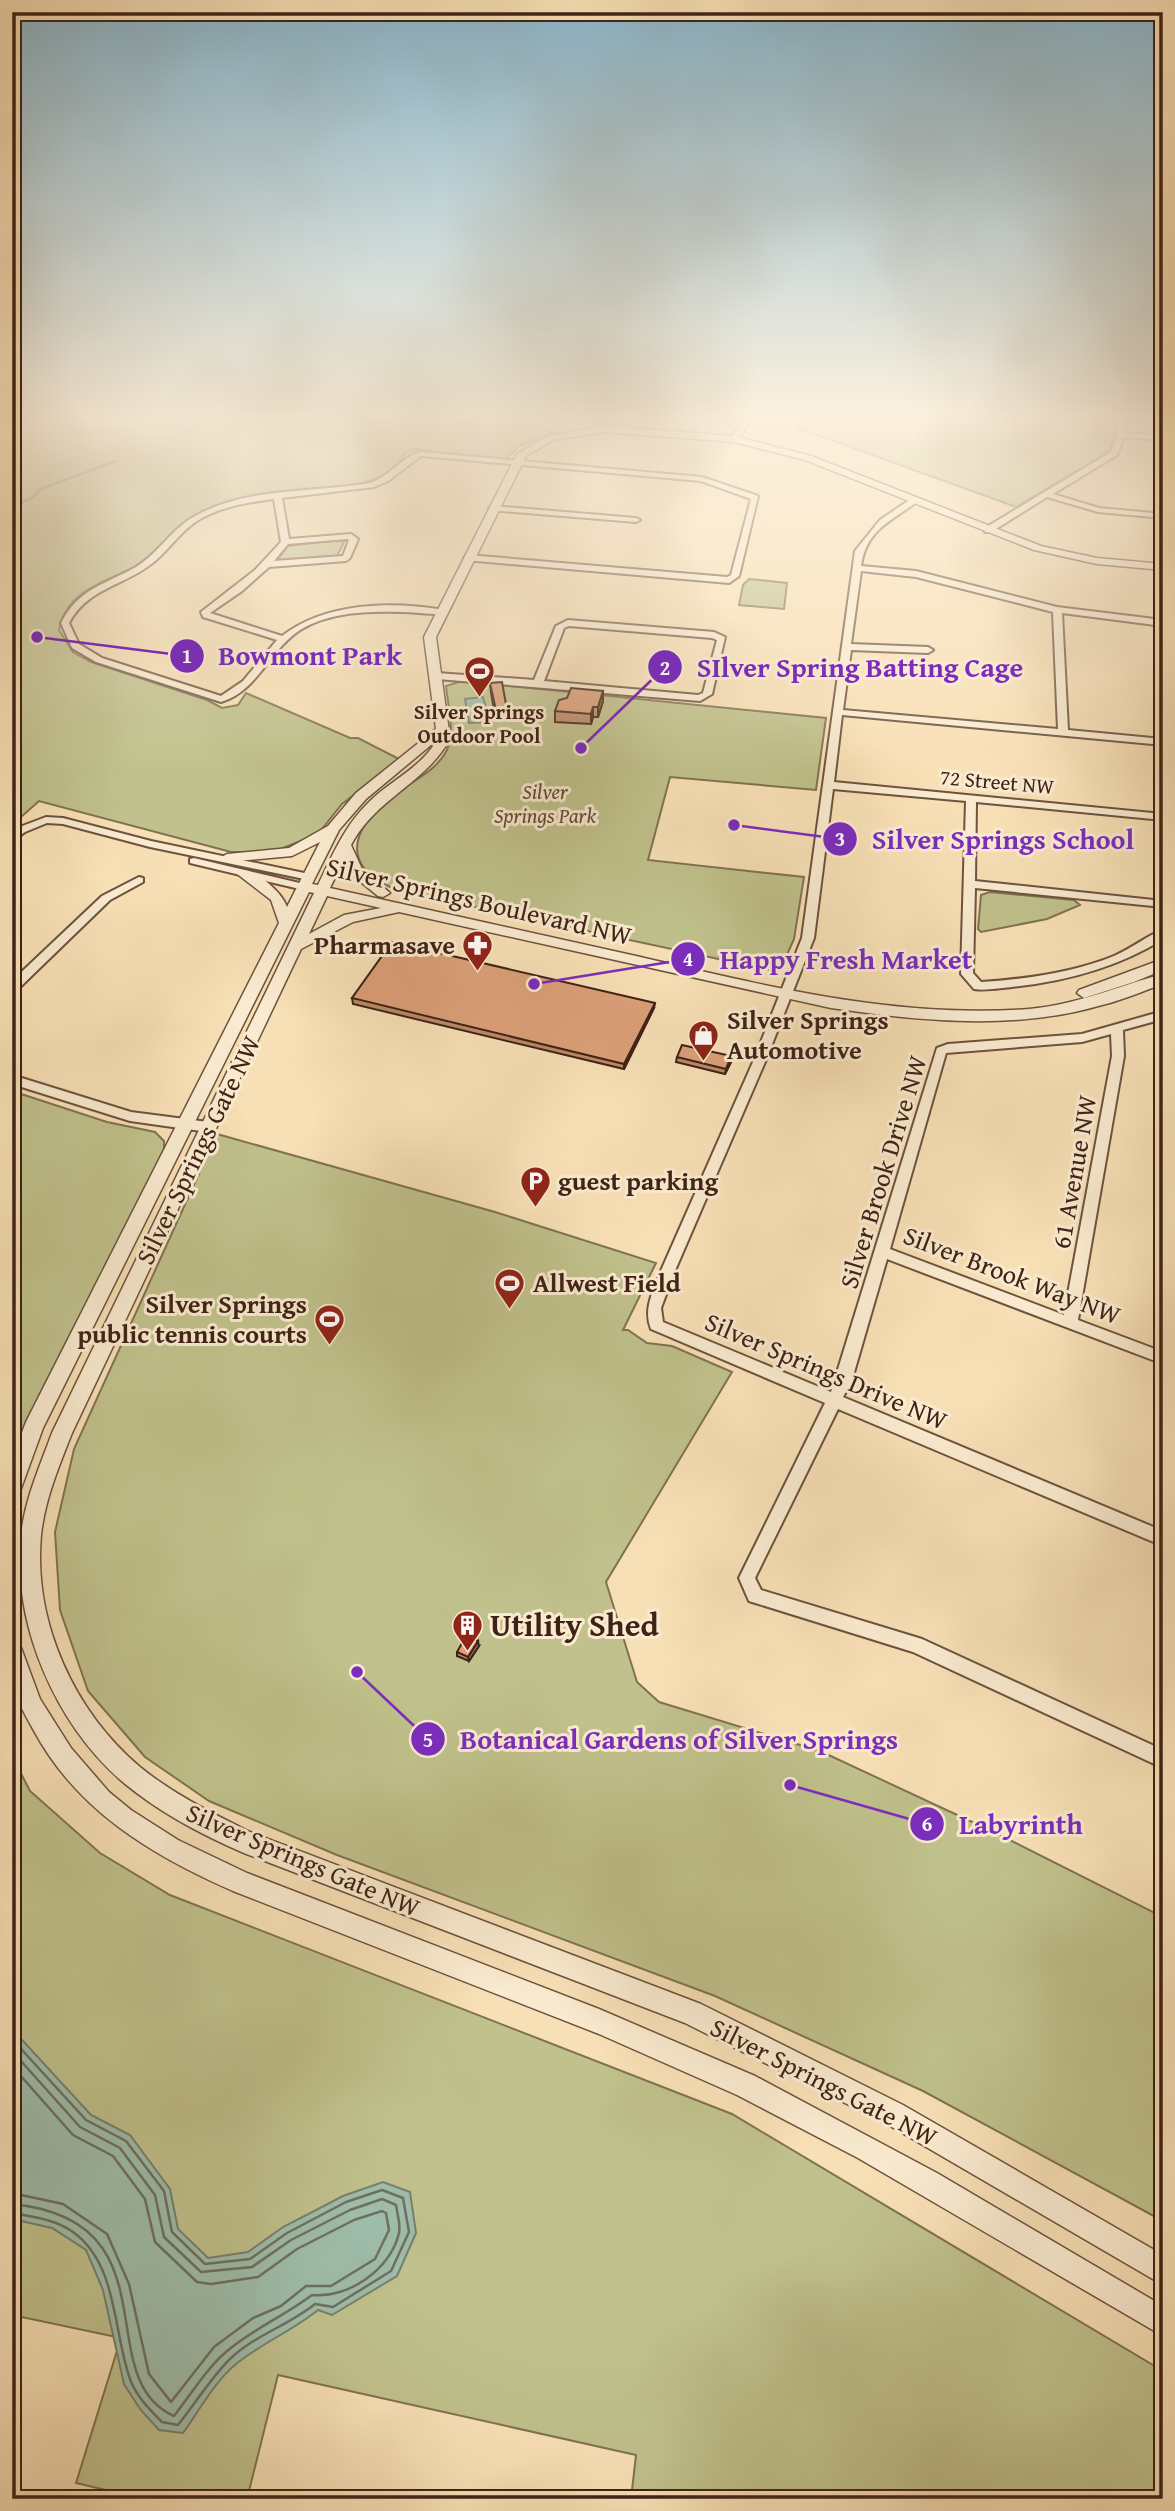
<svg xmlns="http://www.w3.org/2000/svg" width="1175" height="2511" font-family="'Gentium Book Plus',serif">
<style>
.green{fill:#c0c18c;stroke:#807251;stroke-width:2}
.water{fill:#9ebdaa;stroke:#787f6f;stroke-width:2}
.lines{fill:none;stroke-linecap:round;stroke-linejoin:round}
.shore{stroke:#6e7060;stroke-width:2.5}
.stream{stroke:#787f6f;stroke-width:2.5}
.minor-casing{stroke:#6d523e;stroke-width:4}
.tertiary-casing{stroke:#6d523e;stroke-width:3}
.minor{fill:#faebd0;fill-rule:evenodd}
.tertiary{fill:#faebd0;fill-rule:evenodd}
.wall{fill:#bd8a68;stroke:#3f2216;stroke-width:2}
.shaded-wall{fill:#9a7055;stroke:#3f2216;stroke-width:2}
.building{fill:#dca079;stroke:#3f2216;stroke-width:2}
.labels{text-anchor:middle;stroke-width:6;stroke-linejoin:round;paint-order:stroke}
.far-poi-label{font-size:21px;font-weight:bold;fill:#3f2216;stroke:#faebd0}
.far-street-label{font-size:21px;fill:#3f2216;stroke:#faebd0}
.far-park-label{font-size:21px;font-style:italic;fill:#5f4a34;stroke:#faebd0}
.street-label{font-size:26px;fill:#3f2216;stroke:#faebd0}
.poi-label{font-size:26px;font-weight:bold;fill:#3f2216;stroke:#faebd0;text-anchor:start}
.near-poi-label{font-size:32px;font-weight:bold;fill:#3f2216;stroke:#faebd0;text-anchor:start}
.leader{fill:none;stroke:#7b2cbf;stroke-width:2.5}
.callout-dot{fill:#7b2cbf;stroke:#faebd0;stroke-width:2.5}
.mark-label{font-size:21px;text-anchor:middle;font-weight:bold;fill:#fff}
.callout-label{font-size:28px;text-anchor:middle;font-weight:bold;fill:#7b2cbf;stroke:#faebd0;stroke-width:6;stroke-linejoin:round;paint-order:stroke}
</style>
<rect width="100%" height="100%" fill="#f8e0b6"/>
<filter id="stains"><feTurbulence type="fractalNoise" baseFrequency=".00286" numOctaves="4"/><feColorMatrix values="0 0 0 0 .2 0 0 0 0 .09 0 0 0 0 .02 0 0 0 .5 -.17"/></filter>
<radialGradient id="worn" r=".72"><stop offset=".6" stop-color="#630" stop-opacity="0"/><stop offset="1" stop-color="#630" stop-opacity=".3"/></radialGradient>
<path class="green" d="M 12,419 L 525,419 L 554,432 L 519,446 L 504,460 L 417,449 L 406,452 C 387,497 291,489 248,497 C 227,501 202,508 185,523 C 169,536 156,556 137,566 C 104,582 67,590 59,630 L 73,652 L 91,662 L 207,700 L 222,708 L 238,705 L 246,693 L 350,738 L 358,738 L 401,760 L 342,804 L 318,834 L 273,852 L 231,852 L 39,801 L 12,825 Z
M 806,419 L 988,419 L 1112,428 C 1114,442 1113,447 1102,456 L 1016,507 L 798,428 Z
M 338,540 L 344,542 L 337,556 L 281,561 L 278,559 L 288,546 Z
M 749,579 L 787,583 L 784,609 L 739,605 L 743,585 Z
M 462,681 L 826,718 L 816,790 L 670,777 L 648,860 L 804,877 L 794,939 L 782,966 L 770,970 L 400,891 C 347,872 344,838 386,801 C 405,784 435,774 447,750 C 455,731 448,706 446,686 Z
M 990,892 L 1074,900 L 1080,905 L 1047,919 L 981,932 L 978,929 L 981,895 Z
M 12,1091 L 107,1122 L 155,1132 L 164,1141 L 164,1150 L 12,1457 Z
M 217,1134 L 495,1212 L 656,1263 L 623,1330 L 628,1330 L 647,1343 L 672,1346 L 732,1372 L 606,1582 L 637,1682 L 659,1702 L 820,1751 L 998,1834 L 1163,1917 L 1163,2221 L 923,2091 L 715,1996 L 337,1855 L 209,1801 L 145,1757 L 88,1691 L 60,1610 L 55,1532 L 74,1449 Z
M 12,1756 L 30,1791 L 100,1853 L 170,1895 L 732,2114 L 1163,2371 L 1163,2499 L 631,2499 L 636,2455 L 278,2375 L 247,2499 L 144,2499 L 76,2483 L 121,2338 L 12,2315 Z"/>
<path class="water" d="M 483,697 L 490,722 L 469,723 L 465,699 Z
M 12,2029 L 91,2115 L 130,2135 L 170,2189 L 178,2229 L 208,2258 L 248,2252 L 283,2227 L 343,2196 L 383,2182 L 410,2192 L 416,2233 L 397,2276 L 332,2315 L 318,2310 C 292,2331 262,2343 236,2364 C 215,2381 199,2411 183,2433 L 159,2430 L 140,2409 L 124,2384 L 103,2290 L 86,2250 L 52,2228 L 12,2219 Z"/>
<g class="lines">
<path class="shore" d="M 12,2039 L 86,2120 L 126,2141 L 164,2191 L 172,2232 L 205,2264 L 250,2259 L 287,2233 L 346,2202 L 382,2190 L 403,2198 L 409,2232 L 391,2271 L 333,2307 L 315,2304 C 288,2326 254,2335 229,2360 C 210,2379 195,2404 178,2425 L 162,2422 C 150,2410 136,2396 130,2379 C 113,2332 118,2264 73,2232 C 55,2219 33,2217 12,2213
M 12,2051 L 80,2127 L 120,2148 L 155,2195 L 164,2237 L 201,2272 L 252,2267 L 291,2240 L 350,2210 L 382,2199 L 396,2205 C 397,2213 401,2225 399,2233 C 391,2269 348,2299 312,2295 C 284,2316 253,2329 226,2352 C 206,2369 190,2396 174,2416 C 88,2378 177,2220 12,2204
M 12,2066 L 73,2135 L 113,2156 L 145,2199 L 155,2242 L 197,2282 L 211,2284 L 258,2277 L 297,2249 L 354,2220 L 382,2211 L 386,2213 L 389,2230 L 375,2259 L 331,2286 L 306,2286 L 281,2306 L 253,2318 L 214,2347 L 171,2402 L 149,2374 L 129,2284 L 107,2234 L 63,2204 L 12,2193"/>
<path class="stream" d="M 99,422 L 102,419
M 12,506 L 32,498 L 41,489 L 116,461"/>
<defs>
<path id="minor" d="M 745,419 L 752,419 L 737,441 L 731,441 L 730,439 Z
M 1117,419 L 1125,419 L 1125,433 L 1163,436 L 1163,440 L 1124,437 L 1117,455 L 1053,494 L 1099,508 L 1163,514 L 1163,518 L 1098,512 L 1047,497 L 991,532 L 985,532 L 985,528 L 1111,452 L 1117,435 Z
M 420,452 L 702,477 L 758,496 L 739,576 L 729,583 L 465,560 L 464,558 L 468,555 L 727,577 L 731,575 L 751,499 L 701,481 L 421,456 L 388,481 L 374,487 L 282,498 L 289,539 L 351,534 L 358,539 L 350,558 L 346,561 L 269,567 L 242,591 L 210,613 L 282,636 C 326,602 392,601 444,610 L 444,614 C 430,615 415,612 401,612 C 367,611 330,612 300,630 C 269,650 258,691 221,702 L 96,662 L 72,648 L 61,623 C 79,588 104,585 136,567 C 159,553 173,527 197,515 C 248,487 313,493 370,483 C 389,477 401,458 420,452 ZM 274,499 L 281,542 L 255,570 L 201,612 L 203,617 L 277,640 L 243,681 L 221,696 L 102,658 L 79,644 L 69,623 C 87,589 122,586 150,565 C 169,551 181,529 202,518 C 224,506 250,502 274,499 ZM 347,539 L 349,540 L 343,556 L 274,561 L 288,544 Z
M 911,499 L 918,501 C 892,521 866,529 861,566 L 916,571 L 1057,607 L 1163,620 L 1163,626 L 1062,613 L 1068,730 L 1163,739 L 1163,745 L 842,715 L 834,782 L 1163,814 L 1163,820 L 976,802 L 975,881 L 1163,901 L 1163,907 L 975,888 L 973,973 L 981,982 C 1026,979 1072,973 1114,956 C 1131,949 1146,936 1163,930 L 1163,939 C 1117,968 1066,981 1012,987 C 1000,988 986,991 974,989 L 961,974 L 966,801 L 833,789 L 814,938 L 765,1062 L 674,1273 L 661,1308 L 663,1322 L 831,1392 L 937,1048 L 948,1044 L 1082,1034 L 1163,1011 L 1163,1019 L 1123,1030 L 1124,1056 L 1078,1320 L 1163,1352 L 1163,1364 L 887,1259 L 851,1383 L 843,1397 L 1163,1531 L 1163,1546 L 838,1409 L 755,1578 L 761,1590 L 922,1639 L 1163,1750 L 1163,1768 L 913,1652 L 749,1601 L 739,1578 L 825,1403 L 651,1329 C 643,1309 653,1292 660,1273 L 753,1062 L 802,938 L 855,551 L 880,520 ZM 861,571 L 916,577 L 1053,612 L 1058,729 L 843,710 L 851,650 L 928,653 L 933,650 L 928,647 L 851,644 ZM 1111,1034 L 1112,1056 L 1064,1315 L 890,1249 L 946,1053 L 1082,1042 Z
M 493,506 L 636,518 L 640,520 L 636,522 L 490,510 L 489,508 Z
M 568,620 L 714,632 L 725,637 L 712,694 L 700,701 L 437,679 L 432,676 L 437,673 L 534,680 L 556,626 ZM 569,626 L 712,638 L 717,640 L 703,693 L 698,695 L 544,681 L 564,628 Z
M 46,817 L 63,818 L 151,841 L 309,874 L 314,877 L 309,880 L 150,847 L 63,824 L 47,823 L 25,832 L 12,841 L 12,832 L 17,828 Z
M 194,858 L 308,885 L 310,887 L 304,890 L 190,863 L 190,859 Z
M 139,877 L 143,878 L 143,882 L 110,900 L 16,991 L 12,992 L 12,981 L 102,896 Z
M 12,1075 L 131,1112 L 208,1122 L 214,1127 L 208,1132 L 130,1121 L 12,1084 Z"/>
<path id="tertiary" d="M 604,426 L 734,436 L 811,456 L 1041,546 L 1097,558 L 1163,564 L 1163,570 L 1097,564 L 1034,550 L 805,460 L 734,442 L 604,432 L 554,440 L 526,456 L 436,637 L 450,739 C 425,784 376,798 351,845 L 362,869 L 390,893 L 383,897 L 378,896 L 351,874 L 344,859 L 330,888 C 432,911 534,933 636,956 C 766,986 896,1019 1029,1009 C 1076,1005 1118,986 1163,974 L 1163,984 C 1143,991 1123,1000 1102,1005 C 1014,1031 920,1021 831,1008 L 399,912 L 353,922 L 301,949 L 72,1433 C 59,1466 45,1499 41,1535 C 33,1622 74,1711 140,1767 C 173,1794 212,1813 250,1832 L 701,2004 L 903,2105 L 1163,2255 L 1163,2285 L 885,2123 L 685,2023 L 244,1853 C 202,1835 159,1812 124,1783 C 56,1725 12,1625 21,1535 C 25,1499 40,1466 52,1433 L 314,893 L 309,892 L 43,1428 L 19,1494 L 12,1497 L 12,1459 L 26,1422 L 279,923 L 271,900 L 236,873 L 238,870 C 254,867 282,892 287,907 L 320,842 L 292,856 L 227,862 L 220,858 L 227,854 L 289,848 L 328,826 L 356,793 L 436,729 L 424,637 L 517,454 L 548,436 ZM 437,740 C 421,768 391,780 369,802 C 345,825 332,856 318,885 L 312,884 L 339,830 L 366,799 ZM 327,896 L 381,908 L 344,915 L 309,934 Z
M 1163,959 L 1163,970 L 1134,982 L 1084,998 L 1077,993 L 1079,990 Z
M 12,1642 L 20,1645 L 40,1699 L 71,1748 L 109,1792 L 131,1810 L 178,1840 L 247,1873 L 599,2009 L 755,2076 L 937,2173 L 1163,2306 L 1163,2336 L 858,2158 L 737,2095 L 599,2034 L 233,1891 C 151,1855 76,1810 33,1729 C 26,1716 16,1700 13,1685 C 10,1672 12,1655 12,1642 Z"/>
</defs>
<use href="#minor" class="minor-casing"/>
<use href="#tertiary" class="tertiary-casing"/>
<use href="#minor" class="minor"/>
<use href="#tertiary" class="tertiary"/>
</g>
<path class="wall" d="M 490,683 L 507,710 L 507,720 L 496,721 L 491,693 Z
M 603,691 L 603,701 L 598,717 L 593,717 L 591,724 L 555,722 L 555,711 L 567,698 Z
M 352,998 L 654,1008 L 624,1069 L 353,1004 Z
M 677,1057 L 731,1062 L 725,1074 L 676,1062 Z
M 479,1646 L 469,1661 L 457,1656 L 457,1652 Z"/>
<path class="shaded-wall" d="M 603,691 L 603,701 L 598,717 L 598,707 Z
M 593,707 L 593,717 L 591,724 L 591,714 Z
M 655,1003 L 654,1008 L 624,1069 L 624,1064 Z
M 731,1056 L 731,1062 L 725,1074 L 726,1069 Z
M 478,1641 L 479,1646 L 469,1661 L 468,1657 Z"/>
<path class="building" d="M 502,682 L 507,710 L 496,710 L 490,683 Z
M 571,688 L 603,691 L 598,707 L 593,707 L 591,714 L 555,711 L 559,700 L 567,698 Z
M 392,942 L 655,1003 L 624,1064 L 352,998 Z
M 682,1045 L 731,1056 L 726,1069 L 677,1057 Z
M 466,1636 L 478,1641 L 468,1657 L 457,1652 Z"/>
<linearGradient id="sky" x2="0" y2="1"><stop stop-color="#8ab8cf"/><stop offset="0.54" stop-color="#fcf1de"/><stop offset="1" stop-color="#fcf1de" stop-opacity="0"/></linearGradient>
<rect width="1175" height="771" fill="url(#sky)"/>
<defs>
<symbol id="stadium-pin" viewBox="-11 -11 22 30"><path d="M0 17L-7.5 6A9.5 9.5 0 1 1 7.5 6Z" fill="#8f2418" stroke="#faebd0"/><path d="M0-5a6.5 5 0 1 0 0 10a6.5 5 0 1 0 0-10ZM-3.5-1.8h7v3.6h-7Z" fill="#fff"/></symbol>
<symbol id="pharmacy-pin" viewBox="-11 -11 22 30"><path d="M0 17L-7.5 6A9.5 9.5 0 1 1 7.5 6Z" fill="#8f2418" stroke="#faebd0"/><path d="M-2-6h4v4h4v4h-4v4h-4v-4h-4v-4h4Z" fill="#fff"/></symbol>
<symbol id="shop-pin" viewBox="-11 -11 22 30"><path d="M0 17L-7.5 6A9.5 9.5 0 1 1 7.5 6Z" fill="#8f2418" stroke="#faebd0"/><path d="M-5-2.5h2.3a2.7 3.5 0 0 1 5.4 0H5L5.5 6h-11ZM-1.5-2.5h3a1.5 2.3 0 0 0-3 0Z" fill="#fff"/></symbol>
<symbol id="parking-pin" viewBox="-11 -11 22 30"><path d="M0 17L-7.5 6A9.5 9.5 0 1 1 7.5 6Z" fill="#8f2418" stroke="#faebd0"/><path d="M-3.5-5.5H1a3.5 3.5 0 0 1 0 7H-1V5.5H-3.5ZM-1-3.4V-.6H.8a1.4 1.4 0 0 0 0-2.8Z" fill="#fff"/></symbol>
<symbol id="building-pin" viewBox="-11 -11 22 30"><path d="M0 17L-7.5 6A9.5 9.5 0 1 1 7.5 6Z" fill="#8f2418" stroke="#faebd0"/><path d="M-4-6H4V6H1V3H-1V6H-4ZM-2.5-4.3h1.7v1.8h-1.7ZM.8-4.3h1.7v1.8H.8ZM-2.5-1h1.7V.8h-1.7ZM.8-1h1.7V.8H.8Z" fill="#fff"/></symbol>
</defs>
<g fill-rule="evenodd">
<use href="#stadium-pin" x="462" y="654" width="35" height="47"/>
<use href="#pharmacy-pin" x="460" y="928" width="35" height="47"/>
<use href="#shop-pin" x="686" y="1018" width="35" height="47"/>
<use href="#parking-pin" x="518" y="1164" width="35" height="47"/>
<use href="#stadium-pin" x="492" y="1266" width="35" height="47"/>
<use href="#stadium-pin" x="312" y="1302" width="35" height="47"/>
<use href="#building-pin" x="450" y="1608" width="35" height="47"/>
</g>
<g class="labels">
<g class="far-poi-label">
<text x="479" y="719">Silver Springs<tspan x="479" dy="24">Outdoor Pool</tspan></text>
</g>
<g class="far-street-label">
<text transform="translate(997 782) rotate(5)" y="7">72 Street NW</text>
</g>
<g class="far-park-label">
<text x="545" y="799">Silver<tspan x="545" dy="24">Springs Park</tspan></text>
</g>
<g class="street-label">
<text transform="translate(479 901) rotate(13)" y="9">Silver Springs Boulevard NW</text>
<text transform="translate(198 1150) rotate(-64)" y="9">Silver Springs Gate NW</text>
<text transform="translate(883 1172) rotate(-73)" y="9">Silver Brook Drive NW</text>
<text transform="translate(1074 1172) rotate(-80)" y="9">61 Avenue NW</text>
<text transform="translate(1012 1275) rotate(21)" y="9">Silver Brook Way NW</text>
<text transform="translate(826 1371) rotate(23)" y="9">Silver Springs Drive NW</text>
<text transform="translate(303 1860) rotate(23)" y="9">Silver Springs Gate NW</text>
<text transform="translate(824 2082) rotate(27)" y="9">Silver Springs Gate NW</text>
</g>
<g class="poi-label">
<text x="455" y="954" text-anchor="end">Pharmasave</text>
<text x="727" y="1029">Silver Springs<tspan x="727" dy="30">Automotive</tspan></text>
<text x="558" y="1190">guest parking</text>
<text x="533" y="1292">Allwest Field</text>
<text x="307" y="1313" text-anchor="end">Silver Springs<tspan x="307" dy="30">public tennis courts</tspan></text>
</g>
<g class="near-poi-label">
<text x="490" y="1636">Utility Shed</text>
</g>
</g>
<path class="leader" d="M37 637L187 656M581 748L665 667M734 825L840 839M534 984L688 959M357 1672L428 1739M790 1785L927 1824"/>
<g class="callout-dot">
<circle cx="37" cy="637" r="7"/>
<circle cx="581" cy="748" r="7"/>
<circle cx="734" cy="825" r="7"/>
<circle cx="534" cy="984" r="7"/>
<circle cx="357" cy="1672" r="7"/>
<circle cx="790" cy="1785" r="7"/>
<circle cx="187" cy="656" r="18"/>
<circle cx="665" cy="667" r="18"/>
<circle cx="840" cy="839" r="18"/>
<circle cx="688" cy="959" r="18"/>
<circle cx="428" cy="1739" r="18"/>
<circle cx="927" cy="1824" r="18"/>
</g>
<g class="mark-label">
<text x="187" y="663">1</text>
<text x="665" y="675">2</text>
<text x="840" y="846">3</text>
<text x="688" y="966">4</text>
<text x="428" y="1747">5</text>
<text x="927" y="1831">6</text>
</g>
<g class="callout-label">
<text x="310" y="665">Bowmont Park</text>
<text x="860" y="677">SIlver Spring Batting Cage</text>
<text x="1003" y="849">Silver Springs School</text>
<text x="846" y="969">Happy Fresh Market</text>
<text x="679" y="1749">Botanical Gardens of Silver Springs</text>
<text x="1021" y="1834">Labyrinth</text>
</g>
<rect width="1175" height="2511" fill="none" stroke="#f8e0b6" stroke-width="42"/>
<rect x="14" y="14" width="1147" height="2483" fill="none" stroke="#3f2216" stroke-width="3.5"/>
<rect x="21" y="21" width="1133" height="2469" fill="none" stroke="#3f2216" stroke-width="2"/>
<rect width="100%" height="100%" filter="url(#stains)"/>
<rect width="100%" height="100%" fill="url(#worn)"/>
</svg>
